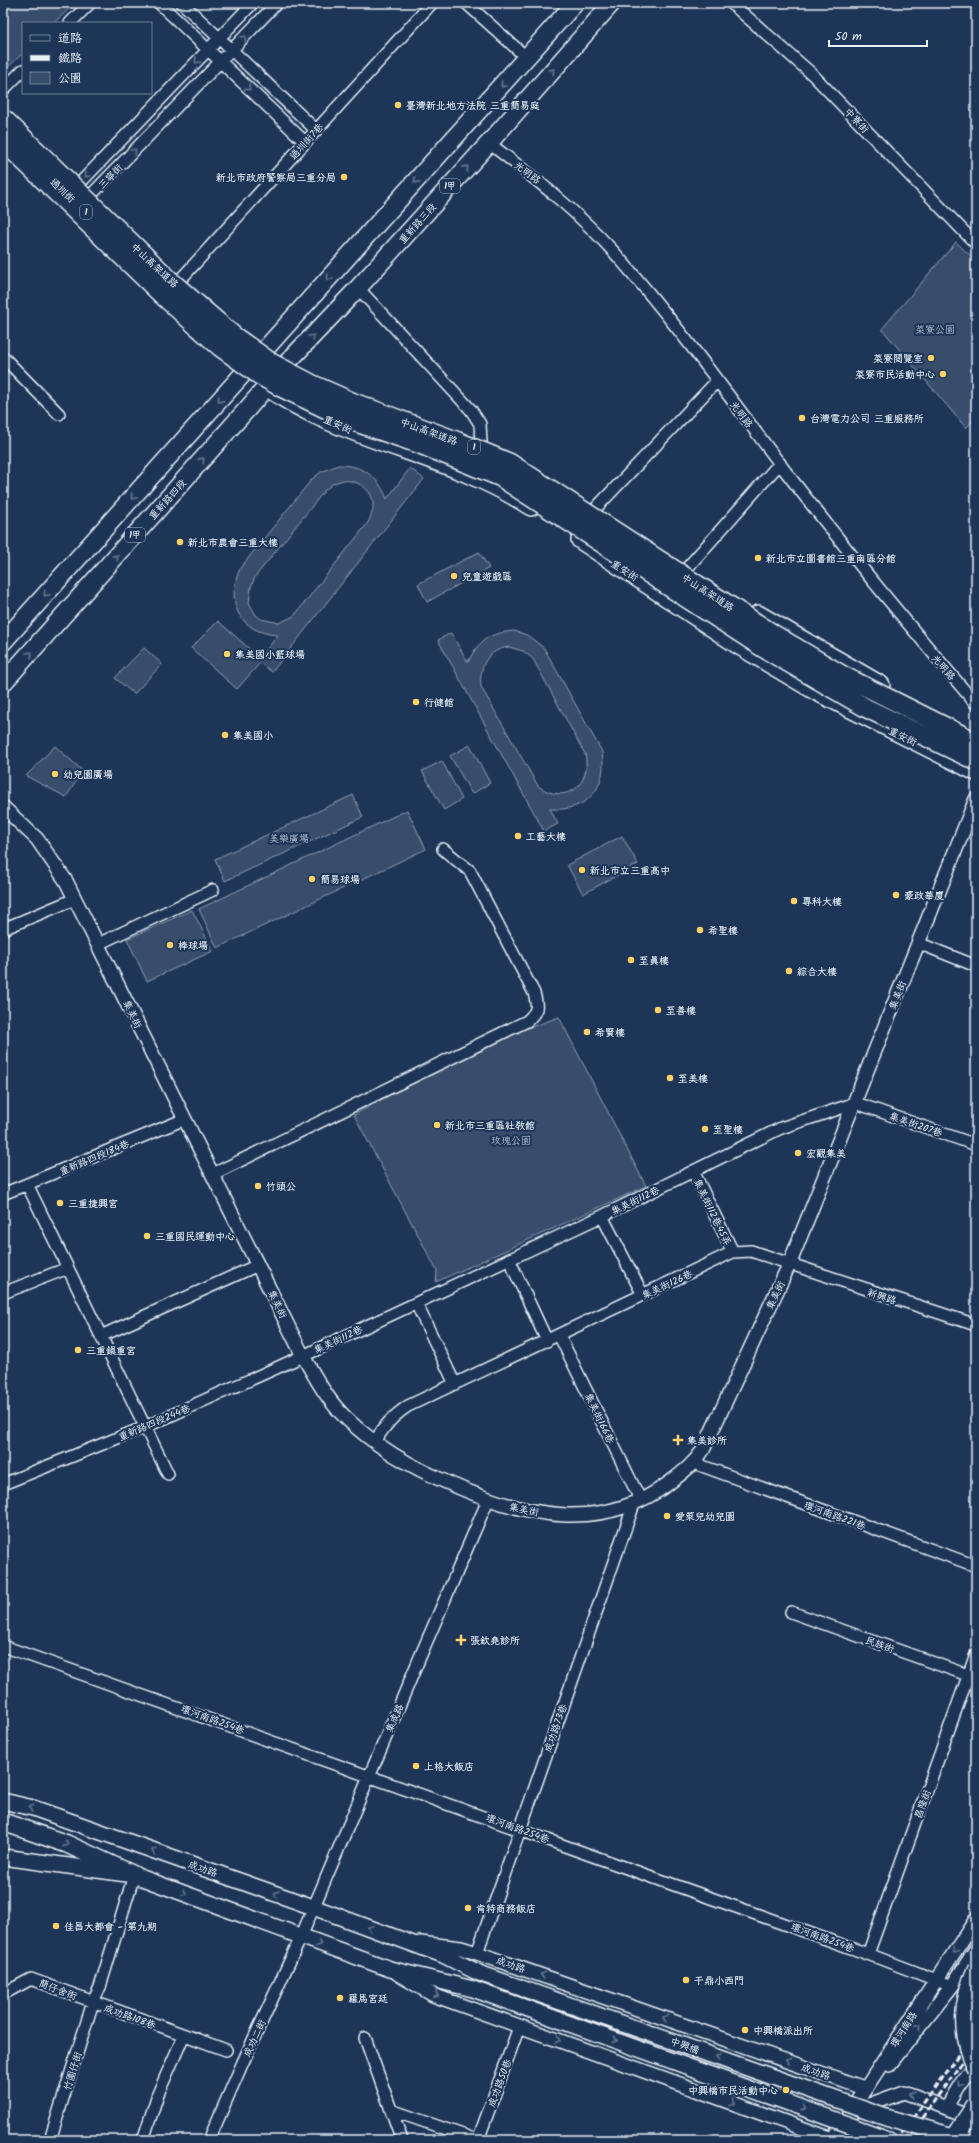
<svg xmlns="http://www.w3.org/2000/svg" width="979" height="2143" font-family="Kalam,'LXGW WenKai TC',sans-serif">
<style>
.green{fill:#374d6c;stroke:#909fb2;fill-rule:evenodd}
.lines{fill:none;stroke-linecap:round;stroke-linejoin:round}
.minor-casing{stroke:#e8f1f8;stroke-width:14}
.tertiary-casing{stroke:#e8f1f8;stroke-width:16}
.secondary-casing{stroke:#e8f1f8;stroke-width:18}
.primary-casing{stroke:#e8f1f8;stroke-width:20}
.minor{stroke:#1d3557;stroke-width:11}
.tertiary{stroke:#1d3557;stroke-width:13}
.secondary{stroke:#1d3557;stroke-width:15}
.primary{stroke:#1d3557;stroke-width:17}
.rail{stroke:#e8f1f8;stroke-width:3;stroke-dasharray:6 3;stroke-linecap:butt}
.secondary-bridge-casing{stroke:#e8f1f8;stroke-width:18;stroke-linecap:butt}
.trunk-bridge-casing{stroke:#e8f1f8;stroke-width:21;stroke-linecap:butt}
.secondary-bridge{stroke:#1d3557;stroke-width:15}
.trunk-bridge{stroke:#1d3557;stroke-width:18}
.oneway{stroke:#64778f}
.poi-dot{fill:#ffd166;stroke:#1d3557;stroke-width:1.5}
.labels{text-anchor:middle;stroke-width:4;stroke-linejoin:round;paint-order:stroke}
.shield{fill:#1d3557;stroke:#abb9c8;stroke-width:1}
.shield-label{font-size:9px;font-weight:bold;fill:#e8f1f8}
.poi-label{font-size:10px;font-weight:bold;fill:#e8f1f8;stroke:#1d3557;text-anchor:start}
.street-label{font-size:10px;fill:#e8f1f8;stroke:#1d3557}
.park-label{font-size:10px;fill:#b3c0ce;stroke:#1d3557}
</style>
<rect width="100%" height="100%" fill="#1d3557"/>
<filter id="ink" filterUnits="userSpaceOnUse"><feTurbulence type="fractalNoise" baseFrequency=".025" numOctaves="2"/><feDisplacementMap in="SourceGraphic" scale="8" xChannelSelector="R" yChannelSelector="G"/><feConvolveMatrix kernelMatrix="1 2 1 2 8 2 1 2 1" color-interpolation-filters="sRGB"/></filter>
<g filter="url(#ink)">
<path class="green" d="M 3,3 L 75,3 L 54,23 L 23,23 L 23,53 L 3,72 Z
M 956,242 L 976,261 L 976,391 L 973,421 L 966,428 L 882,329 Z
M 338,465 C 363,465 378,476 387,499 L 410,468 L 424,479 L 272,672 L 260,663 L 237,689 L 191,648 L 218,621 L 260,658 L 278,635 C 239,633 224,601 241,567 L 312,479 L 321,472 ZM 343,480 C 370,482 381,501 367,524 L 294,616 L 279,623 L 261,619 L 256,615 L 249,603 L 251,587 L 255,577 L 325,490 L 334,483 Z
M 479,552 L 489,568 L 427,602 L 418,584 Z
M 514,631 L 527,635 L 544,648 L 602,752 C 608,788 587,812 550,809 L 558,824 L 544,831 L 438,640 L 451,633 L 468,662 C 479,640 489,633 514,631 ZM 509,647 L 523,651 L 533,659 L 585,754 C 592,785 566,806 538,786 L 481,687 C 479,666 487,650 509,647 Z
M 144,648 L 162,664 L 134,694 L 115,678 Z
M 470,745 L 490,783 L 472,794 L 450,756 Z
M 55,746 L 83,771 L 66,797 L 26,776 Z
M 442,761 L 462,799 L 444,810 L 422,771 Z
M 353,795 L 363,817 L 225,881 L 215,859 Z
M 407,810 L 426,849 L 217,948 L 199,909 Z
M 622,836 L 638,864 L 583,894 L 567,865 Z
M 192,910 L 213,951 L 147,981 L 127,939 Z
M 559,1017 L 646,1186 L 436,1282 L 437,1271 L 354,1115 L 473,1048 Z"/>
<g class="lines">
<defs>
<path id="minor" d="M 159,3 L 305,142
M 182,3 L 316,130
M 466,3 L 527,58
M 731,3 L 812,74 L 976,244
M 70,23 L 90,3
M 3,90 L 23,70
M 489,143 C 532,176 576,210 613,251 C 675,321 730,398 786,472 C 847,551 911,628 976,704
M 74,193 L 80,183 L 253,3
M 80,196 L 92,194 L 277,3
M 180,280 L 432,3
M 358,288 L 471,410 L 480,424 L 481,442
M 3,357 L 59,414
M 596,508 L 717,381
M 677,577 L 687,568 L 780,463
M 3,929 L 75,899
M 918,943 L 976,966
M 98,944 L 213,890
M 693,1171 L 733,1252
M 213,1174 L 527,1021 C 538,1011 538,1007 534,993 L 470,871 L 443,849
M 27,1184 L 168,1474
M 3,1194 L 185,1119
M 602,1216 L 643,1295
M 509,1259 L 547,1341
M 3,1293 L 68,1268
M 416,1303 L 455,1384
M 559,1335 L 641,1501
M 101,1336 L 258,1265
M 375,1442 C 384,1426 393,1416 408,1406 L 733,1252 L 751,1251 L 976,1325
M 694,1463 L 976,1566
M 3,1484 L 145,1427 L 303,1356 L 602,1216 L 781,1128 L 856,1103 L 976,1145
M 791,1612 L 976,1678
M 3,1646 L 868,1954 L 952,1986
M 477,1953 L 634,1504
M 868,1954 L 976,1654
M 3,1994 L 31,1979 L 226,2050
M 365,2038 L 402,2140
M 391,2110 L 477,2140
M 50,2140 L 93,2002 L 100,1987 L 134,1875
M 143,2140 L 158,2094 L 184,2035
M 209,2140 L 243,2062 L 301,1937 L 420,1657 L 488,1500
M 478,2140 L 519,2027"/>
<path id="tertiary" d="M 3,807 L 37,839 L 66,881 L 303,1356 C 316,1378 327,1400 346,1418 C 376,1447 415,1469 453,1485 C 524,1516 601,1534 669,1483 C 682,1473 694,1464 703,1450 L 789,1265 L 976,799
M 420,1943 L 461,1948 L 477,1953 L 864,2088
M 398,1974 L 433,1995 L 835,2140
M 889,2065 L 952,1986 L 976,1949
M 947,2107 L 960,2085 L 976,2064
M 855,2110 L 904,2092 L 976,2119
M 832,2140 L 976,1919
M 849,2140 L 851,2115"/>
<path id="secondary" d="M 3,1801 L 33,1808 L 313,1907 L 443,1955 L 479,1973
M 3,1857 L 134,1875 L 390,1969 L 473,1989
M 880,2136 L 890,2140"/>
<path id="primary" d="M 265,386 C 345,443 449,453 531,507
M 580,540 L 736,644 L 815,691 L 976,772
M 758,614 L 881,685
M 3,642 L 575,3
M 3,683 L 249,407 L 285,365 L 358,288 L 489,143 L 612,3
M 3,1822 L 67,1844 L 134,1875"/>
</defs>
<use href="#minor" class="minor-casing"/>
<use href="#tertiary" class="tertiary-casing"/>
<use href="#secondary" class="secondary-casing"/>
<use href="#primary" class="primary-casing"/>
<use href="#minor" class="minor"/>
<use href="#tertiary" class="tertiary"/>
<use href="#secondary" class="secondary"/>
<use href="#primary" class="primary"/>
<path class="rail" d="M 897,2140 L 976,2030
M 906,2140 L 976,2043"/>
<defs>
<path id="secondary-bridge" d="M 976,1967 C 960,2001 959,2035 976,2069
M 479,1973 L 886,2117 L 967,2140
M 473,1989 L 880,2136"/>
<path id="trunk-bridge" d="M 3,118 L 173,283 L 234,336 L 272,363 L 312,384 L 355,403 L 457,441 L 510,463 L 775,635 L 844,676 L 976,742
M 3,141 L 162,295 L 220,347 L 259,375 L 280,387 L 349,420 L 419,444 L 500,477 L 763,648 L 866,708 L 976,761
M 953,2140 L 976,2105"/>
</defs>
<use href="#secondary-bridge" class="secondary-bridge-casing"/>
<use href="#trunk-bridge" class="trunk-bridge-casing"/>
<use href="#secondary-bridge" class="secondary-bridge"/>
<use href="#trunk-bridge" class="trunk-bridge"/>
</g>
<defs><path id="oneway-chevron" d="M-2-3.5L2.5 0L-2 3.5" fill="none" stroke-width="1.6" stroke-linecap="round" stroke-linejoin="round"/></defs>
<g class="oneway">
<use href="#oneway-chevron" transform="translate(244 38) rotate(-46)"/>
<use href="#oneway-chevron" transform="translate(197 61) rotate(134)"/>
<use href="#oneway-chevron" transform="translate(552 71) rotate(-49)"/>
<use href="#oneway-chevron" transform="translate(503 85) rotate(132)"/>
<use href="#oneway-chevron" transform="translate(248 88) rotate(44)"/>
<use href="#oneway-chevron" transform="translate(134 151) rotate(-46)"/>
<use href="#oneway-chevron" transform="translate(466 168) rotate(-48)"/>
<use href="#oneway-chevron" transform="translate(87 175) rotate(134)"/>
<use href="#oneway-chevron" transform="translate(416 181) rotate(132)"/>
<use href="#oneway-chevron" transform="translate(329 278) rotate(132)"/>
<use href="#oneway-chevron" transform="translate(312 337) rotate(-47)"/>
<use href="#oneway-chevron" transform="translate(220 400) rotate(132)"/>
<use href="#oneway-chevron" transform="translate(202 460) rotate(-48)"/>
<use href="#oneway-chevron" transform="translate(133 497) rotate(132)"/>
<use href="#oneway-chevron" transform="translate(116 557) rotate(-48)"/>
<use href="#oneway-chevron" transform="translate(46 594) rotate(131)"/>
<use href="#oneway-chevron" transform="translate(30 654) rotate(-47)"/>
<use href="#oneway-chevron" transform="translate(31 1808) rotate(-165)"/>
<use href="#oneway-chevron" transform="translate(66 1844) rotate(22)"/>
<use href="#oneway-chevron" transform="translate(154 1851) rotate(-161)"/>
<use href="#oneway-chevron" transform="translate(184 1893) rotate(20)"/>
<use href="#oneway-chevron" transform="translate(276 1894) rotate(-161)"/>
<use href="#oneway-chevron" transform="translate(370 1928) rotate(-160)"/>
<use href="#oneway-chevron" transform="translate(319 1944) rotate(20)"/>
<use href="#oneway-chevron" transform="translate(955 1951) rotate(123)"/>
<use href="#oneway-chevron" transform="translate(543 1975) rotate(-161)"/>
<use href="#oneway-chevron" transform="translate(436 1995) rotate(24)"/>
<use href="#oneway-chevron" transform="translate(665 2018) rotate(-161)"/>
<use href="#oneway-chevron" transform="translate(919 2026) rotate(-51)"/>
<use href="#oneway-chevron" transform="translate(558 2040) rotate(20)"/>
<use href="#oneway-chevron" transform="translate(615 2040) rotate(20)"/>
<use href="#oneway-chevron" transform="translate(718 2057) rotate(-160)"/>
<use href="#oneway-chevron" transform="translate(788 2061) rotate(-161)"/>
<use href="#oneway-chevron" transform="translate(960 2085) rotate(124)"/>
<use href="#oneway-chevron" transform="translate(911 2094) rotate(-162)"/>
<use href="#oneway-chevron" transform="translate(733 2103) rotate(20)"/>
<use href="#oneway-chevron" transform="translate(803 2108) rotate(20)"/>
</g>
</g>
<g class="poi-dot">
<circle cx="398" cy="105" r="4"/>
<circle cx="344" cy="177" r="4"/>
<circle cx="931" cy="358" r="4"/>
<circle cx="943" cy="374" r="4"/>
<circle cx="802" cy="418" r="4"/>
<circle cx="180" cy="542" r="4"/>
<circle cx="758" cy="558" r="4"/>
<circle cx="454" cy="576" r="4"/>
<circle cx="227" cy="654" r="4"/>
<circle cx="416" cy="702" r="4"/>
<circle cx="225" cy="735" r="4"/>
<circle cx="55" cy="774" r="4"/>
<circle cx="518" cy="836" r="4"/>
<circle cx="582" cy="870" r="4"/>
<circle cx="312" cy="879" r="4"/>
<circle cx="896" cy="895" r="4"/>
<circle cx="794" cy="901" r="4"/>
<circle cx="700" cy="930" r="4"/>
<circle cx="170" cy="945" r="4"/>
<circle cx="631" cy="960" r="4"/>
<circle cx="789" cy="971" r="4"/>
<circle cx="658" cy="1010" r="4"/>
<circle cx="587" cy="1032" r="4"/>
<circle cx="670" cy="1078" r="4"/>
<circle cx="437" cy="1125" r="4"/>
<circle cx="705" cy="1129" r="4"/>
<circle cx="798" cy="1153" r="4"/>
<circle cx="258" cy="1186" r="4"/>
<circle cx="60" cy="1203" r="4"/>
<circle cx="147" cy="1236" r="4"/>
<circle cx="78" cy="1350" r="4"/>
<path d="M676 1434h4v4h4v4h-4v4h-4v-4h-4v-4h4z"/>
<circle cx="667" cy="1516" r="4"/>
<path d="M459 1634h4v4h4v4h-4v4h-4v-4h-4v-4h4z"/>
<circle cx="416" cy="1766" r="4"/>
<circle cx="468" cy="1908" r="4"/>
<circle cx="56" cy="1926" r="4"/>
<circle cx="686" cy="1980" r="4"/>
<circle cx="340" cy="1998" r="4"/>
<circle cx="745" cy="2030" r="4"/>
<circle cx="786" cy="2090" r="4"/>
</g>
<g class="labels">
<g class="shield">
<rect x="440" y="179" width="20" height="14" rx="3"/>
<rect x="80" y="205" width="12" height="14" rx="3"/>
<rect x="468" y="440" width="12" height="14" rx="3"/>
<rect x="125" y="528" width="20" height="14" rx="3"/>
</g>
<g class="shield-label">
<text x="450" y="189">1甲</text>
<text x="86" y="215">1</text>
<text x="474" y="450">1</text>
<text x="135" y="538">1甲</text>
</g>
<g class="poi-label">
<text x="406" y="109">臺灣新北地方法院 三重簡易庭</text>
<text x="336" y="181" text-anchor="end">新北市政府警察局三重分局</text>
<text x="923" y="362" text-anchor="end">菜寮閱覽室</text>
<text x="935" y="378" text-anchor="end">菜寮市民活動中心</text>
<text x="810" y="422">台灣電力公司 三重服務所</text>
<text x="188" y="546">新北市農會三重大樓</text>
<text x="766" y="562">新北市立圖書館三重南區分館</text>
<text x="462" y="580">兒童遊戲區</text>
<text x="235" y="658">集美國小籃球場</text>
<text x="424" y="706">行健館</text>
<text x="233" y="739">集美國小</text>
<text x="63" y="778">幼兒園廣場</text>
<text x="526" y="840">工藝大樓</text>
<text x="590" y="874">新北市立三重高中</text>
<text x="320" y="883">簡易球場</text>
<text x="904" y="899">豪政華廈</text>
<text x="802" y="905">專科大樓</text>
<text x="708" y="934">希聖樓</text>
<text x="178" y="949">棒球場</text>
<text x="639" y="964">至真樓</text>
<text x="797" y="975">綜合大樓</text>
<text x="666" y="1014">至善樓</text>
<text x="595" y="1036">希賢樓</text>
<text x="678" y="1082">至美樓</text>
<text x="445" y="1129">新北市三重區社教館</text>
<text x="713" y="1133">至聖樓</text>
<text x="806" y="1157">宏觀集美</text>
<text x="266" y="1190">竹頭公</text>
<text x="68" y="1207">三重捷興宮</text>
<text x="155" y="1240">三重國民運動中心</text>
<text x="86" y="1354">三重鎮重宮</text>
<text x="687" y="1444">集美診所</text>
<text x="675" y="1520">愛箂兒幼兒園</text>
<text x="470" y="1644">張欽堯診所</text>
<text x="424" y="1770">上格大飯店</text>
<text x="476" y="1912">肯特商務飯店</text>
<text x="64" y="1930">佳昌大都會 - 第九期</text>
<text x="694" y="1984">干鼎小西門</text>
<text x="348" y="2002">羅馬宮廷</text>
<text x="753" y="2034">中興橋派出所</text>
<text x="778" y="2094" text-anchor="end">中興橋市民活動中心</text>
</g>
<g class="street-label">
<text transform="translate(857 120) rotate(46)" y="4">中寮街</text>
<text transform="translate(306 141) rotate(-48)" y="4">過圳街7巷</text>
<text transform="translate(528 172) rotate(37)" y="4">光明路</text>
<text transform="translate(110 176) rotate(-46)" y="4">三寧街</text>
<text transform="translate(63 190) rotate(44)" y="4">過圳街</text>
<text transform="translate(417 223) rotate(-48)" y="4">重新路三段</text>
<text transform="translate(155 265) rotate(43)" y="4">中山高架道路</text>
<text transform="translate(742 414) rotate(53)" y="4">光明路</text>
<text transform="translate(338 424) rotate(24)" y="4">重安街</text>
<text transform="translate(429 431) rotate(20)" y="4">中山高架道路</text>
<text transform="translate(167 499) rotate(-48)" y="4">重新路四段</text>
<text transform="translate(625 570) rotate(33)" y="4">重安街</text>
<text transform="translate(708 592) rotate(33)" y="4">中山高架道路</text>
<text transform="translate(944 667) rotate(49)" y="4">光明路</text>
<text transform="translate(903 736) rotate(26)" y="4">重安街</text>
<text transform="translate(897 995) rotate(-69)" y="4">集美街</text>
<text transform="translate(133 1014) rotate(64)" y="4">集美街</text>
<text transform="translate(916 1124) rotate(19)" y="4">集美街207巷</text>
<text transform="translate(94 1157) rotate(-23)" y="4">重新路四段184巷</text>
<text transform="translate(635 1200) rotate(-26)" y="4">集美街112巷</text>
<text transform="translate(713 1212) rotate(64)" y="4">集美街112巷45弄</text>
<text transform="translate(667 1284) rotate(-25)" y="4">集美街126巷</text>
<text transform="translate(775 1295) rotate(-65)" y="4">集美街</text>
<text transform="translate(882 1296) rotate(18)" y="4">新興路</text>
<text transform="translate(278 1304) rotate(64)" y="4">集美街</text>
<text transform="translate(338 1339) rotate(-25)" y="4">集美街112巷</text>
<text transform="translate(600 1418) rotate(64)" y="4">集美街166巷</text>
<text transform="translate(154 1422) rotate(-23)" y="4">重新路四段244巷</text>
<text transform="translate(524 1509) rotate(11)" y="4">集美街</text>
<text transform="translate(835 1515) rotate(20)" y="4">環河南路221巷</text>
<text transform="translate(880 1644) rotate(20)" y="4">民族街</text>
<text transform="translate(394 1718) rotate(-67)" y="4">集成路</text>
<text transform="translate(213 1719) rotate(20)" y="4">環河南路254巷</text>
<text transform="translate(555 1728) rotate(-71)" y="4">成功路73巷</text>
<text transform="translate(922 1804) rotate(-70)" y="4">昌隆街</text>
<text transform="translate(518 1828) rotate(20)" y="4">環河南路254巷</text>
<text transform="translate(203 1868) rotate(19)" y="4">成功路</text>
<text transform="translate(823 1937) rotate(20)" y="4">環河南路254巷</text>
<text transform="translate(511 1964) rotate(19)" y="4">成功路</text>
<text transform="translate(58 1989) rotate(21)" y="4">簡仔舍街</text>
<text transform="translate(130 2016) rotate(20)" y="4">成功路108巷</text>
<text transform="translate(903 2029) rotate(-57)" y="4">環河南路</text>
<text transform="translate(254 2038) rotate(-65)" y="4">成功二街</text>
<text transform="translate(685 2045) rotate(20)" y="4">中興橋</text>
<text transform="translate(72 2071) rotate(-73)" y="4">竹圍仔街</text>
<text transform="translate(816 2071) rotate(19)" y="4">成功路</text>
<text transform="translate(499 2083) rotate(-70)" y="4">成功路50巷</text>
</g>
<g class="park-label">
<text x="935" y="333">菜寮公園</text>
<text x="289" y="842">美樂廣場</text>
<text x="511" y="1144">玫瑰公園</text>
</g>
</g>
<rect width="979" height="2143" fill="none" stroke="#1d3557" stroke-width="16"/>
<rect x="8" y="8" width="963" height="2127" fill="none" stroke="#e8f1f8" stroke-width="1.5" filter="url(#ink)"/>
<rect x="22" y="22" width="130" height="72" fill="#1d3557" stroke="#6e8097"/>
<rect x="30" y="35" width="20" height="6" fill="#1d3557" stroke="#6e8097"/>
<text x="58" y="42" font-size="12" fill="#e8f1f8">道路</text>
<rect x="30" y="55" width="20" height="6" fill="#e8f1f8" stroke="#6e8097"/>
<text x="58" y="62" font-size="12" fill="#e8f1f8">鐵路</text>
<rect x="30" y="72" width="20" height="12" fill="#374d6c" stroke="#6e8097"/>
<text x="58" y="82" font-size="12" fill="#e8f1f8">公園</text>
<path d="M829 40v6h98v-6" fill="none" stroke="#e8f1f8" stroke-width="2"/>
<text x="835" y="40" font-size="12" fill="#e8f1f8" stroke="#1d3557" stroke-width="3" paint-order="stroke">50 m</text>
</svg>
